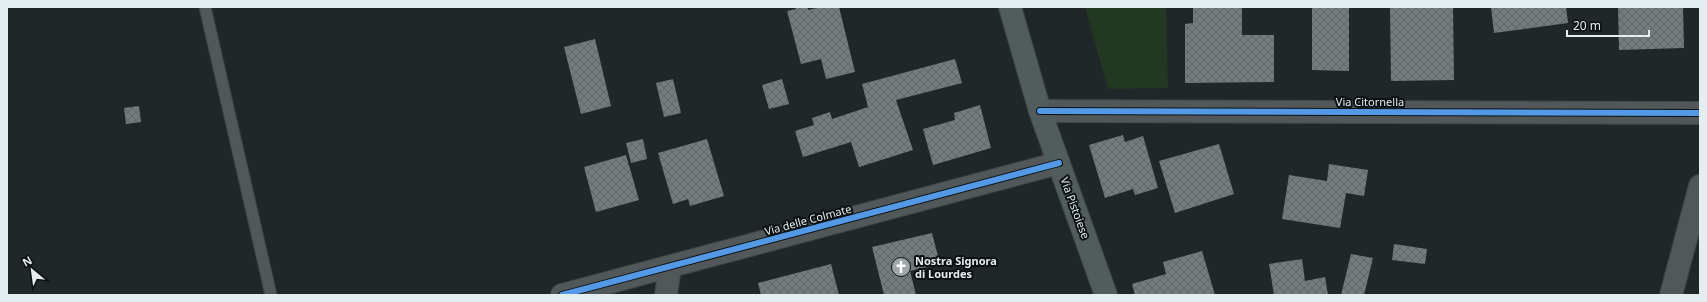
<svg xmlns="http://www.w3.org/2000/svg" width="1707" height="302" font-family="'Noto Sans',sans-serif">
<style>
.green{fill:#223822}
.building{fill:url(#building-cross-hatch)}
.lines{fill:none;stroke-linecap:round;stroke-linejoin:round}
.service-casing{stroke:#3e4445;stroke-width:13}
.minor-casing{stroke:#3e4445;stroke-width:24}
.primary-casing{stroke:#3e4445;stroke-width:24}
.service{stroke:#525859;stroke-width:11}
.minor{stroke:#525859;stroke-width:22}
.primary{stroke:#515c5c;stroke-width:22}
.cycleway-casing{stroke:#0b1112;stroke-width:8}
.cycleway{stroke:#5399e6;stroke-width:6}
.labels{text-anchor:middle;stroke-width:4;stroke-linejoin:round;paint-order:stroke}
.street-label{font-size:11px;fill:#e4edef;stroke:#0b1112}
.poi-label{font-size:11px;font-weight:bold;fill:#e4edef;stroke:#0b1112;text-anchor:start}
</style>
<defs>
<pattern id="building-cross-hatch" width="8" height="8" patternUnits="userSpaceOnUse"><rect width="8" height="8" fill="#757b7d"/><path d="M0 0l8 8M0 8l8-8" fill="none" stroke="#616668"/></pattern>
</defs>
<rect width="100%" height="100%" fill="#202728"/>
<path class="green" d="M 1085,7 L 1166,7 L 1168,88 L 1108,89 Z"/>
<path class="building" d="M 795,7 L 808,7 L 808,10 L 821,7 L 839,7 L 855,72 L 826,79 L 821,59 L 801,64 L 787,11 L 796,9 Z
M 1193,7 L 1242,7 L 1242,35 L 1274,35 L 1274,82 L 1185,83 L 1185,24 L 1193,23 Z
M 1312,7 L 1349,7 L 1349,71 L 1312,70 Z
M 1390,7 L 1453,7 L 1454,80 L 1391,81 Z
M 1491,7 L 1566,7 L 1568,23 L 1494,33 Z
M 1618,7 L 1683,7 L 1684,48 L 1619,50 Z
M 595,39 L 611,106 L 581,114 L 564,47 Z
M 955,59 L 962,83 L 896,100 L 913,150 L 859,167 L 851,142 L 803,157 L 795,131 L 814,125 L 812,118 L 830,112 L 832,119 L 868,107 L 862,84 Z
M 673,79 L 681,113 L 664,117 L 656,83 Z
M 782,79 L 789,104 L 769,109 L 762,85 Z
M 980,105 L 991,148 L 933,165 L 923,129 L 955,120 L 954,113 Z
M 139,106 L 141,122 L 126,124 L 124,108 Z
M 1123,135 L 1125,142 L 1143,136 L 1158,188 L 1135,195 L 1133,189 L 1105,198 L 1089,145 Z
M 643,139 L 647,159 L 631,163 L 626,143 Z
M 707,139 L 724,196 L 690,206 L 688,199 L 673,204 L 658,153 Z
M 1219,144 L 1234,194 L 1175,213 L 1159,161 Z
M 626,155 L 639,200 L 596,212 L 584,167 Z
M 1329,164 L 1368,170 L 1364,196 L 1346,193 L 1340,228 L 1282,219 L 1289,175 L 1327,181 Z
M 932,233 L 940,264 L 910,271 L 916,295 L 884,295 L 872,247 Z
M 1394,244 L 1427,249 L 1425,264 L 1392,260 Z
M 1202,251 L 1215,295 L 1135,295 L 1132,284 L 1166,274 L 1163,262 Z
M 1351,254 L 1373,258 L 1364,295 L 1341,295 Z
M 1302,259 L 1305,281 L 1325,277 L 1328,295 L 1274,295 L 1269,264 Z
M 831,264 L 839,295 L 761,295 L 758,283 Z"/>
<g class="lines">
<defs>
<path id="service" d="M 205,7 L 271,295"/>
<path id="minor" d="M 1040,111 L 1700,113
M 562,295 L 1059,163
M 666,295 L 670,267
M 1671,295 L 1700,186"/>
<path id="primary" d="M 1010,7 L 1040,111 L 1106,295"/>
</defs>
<use href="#service" class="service-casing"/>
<use href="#minor" class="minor-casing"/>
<use href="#primary" class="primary-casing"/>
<use href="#service" class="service"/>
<use href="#minor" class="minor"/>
<use href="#primary" class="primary"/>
<defs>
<path id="cycleway" d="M 1040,111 L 1700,113
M 562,295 L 1059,163"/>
</defs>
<use href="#cycleway" class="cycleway-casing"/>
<use href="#cycleway" class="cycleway"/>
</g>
<defs>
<symbol id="church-disc" viewBox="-11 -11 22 22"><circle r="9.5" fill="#9fa8a9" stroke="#0b1112"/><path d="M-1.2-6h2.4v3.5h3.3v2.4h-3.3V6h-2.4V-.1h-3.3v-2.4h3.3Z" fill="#fff"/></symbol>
</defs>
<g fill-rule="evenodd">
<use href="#church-disc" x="890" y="256" width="22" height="22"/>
</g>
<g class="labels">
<g class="street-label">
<text x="1370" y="106">Via Citornella</text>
<text transform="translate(1075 208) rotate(70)" y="4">Via Pistoiese</text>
<text transform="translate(808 220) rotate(-15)" y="4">Via delle Colmate</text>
</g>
<g class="poi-label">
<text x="915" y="265">Nostra Signora<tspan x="915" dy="13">di Lourdes</tspan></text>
</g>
</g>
<rect width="1707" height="302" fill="none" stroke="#e4edef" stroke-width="16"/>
<g transform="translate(32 270) rotate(331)" stroke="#0b1112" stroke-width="3" paint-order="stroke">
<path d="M0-3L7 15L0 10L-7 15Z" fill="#e4edef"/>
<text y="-6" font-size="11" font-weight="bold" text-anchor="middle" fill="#e4edef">N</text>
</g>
<path d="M1567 30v6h82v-6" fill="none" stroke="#e4edef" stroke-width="2"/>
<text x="1573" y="30" font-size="12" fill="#e4edef" stroke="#0b1112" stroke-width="3" paint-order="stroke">20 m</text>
</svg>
